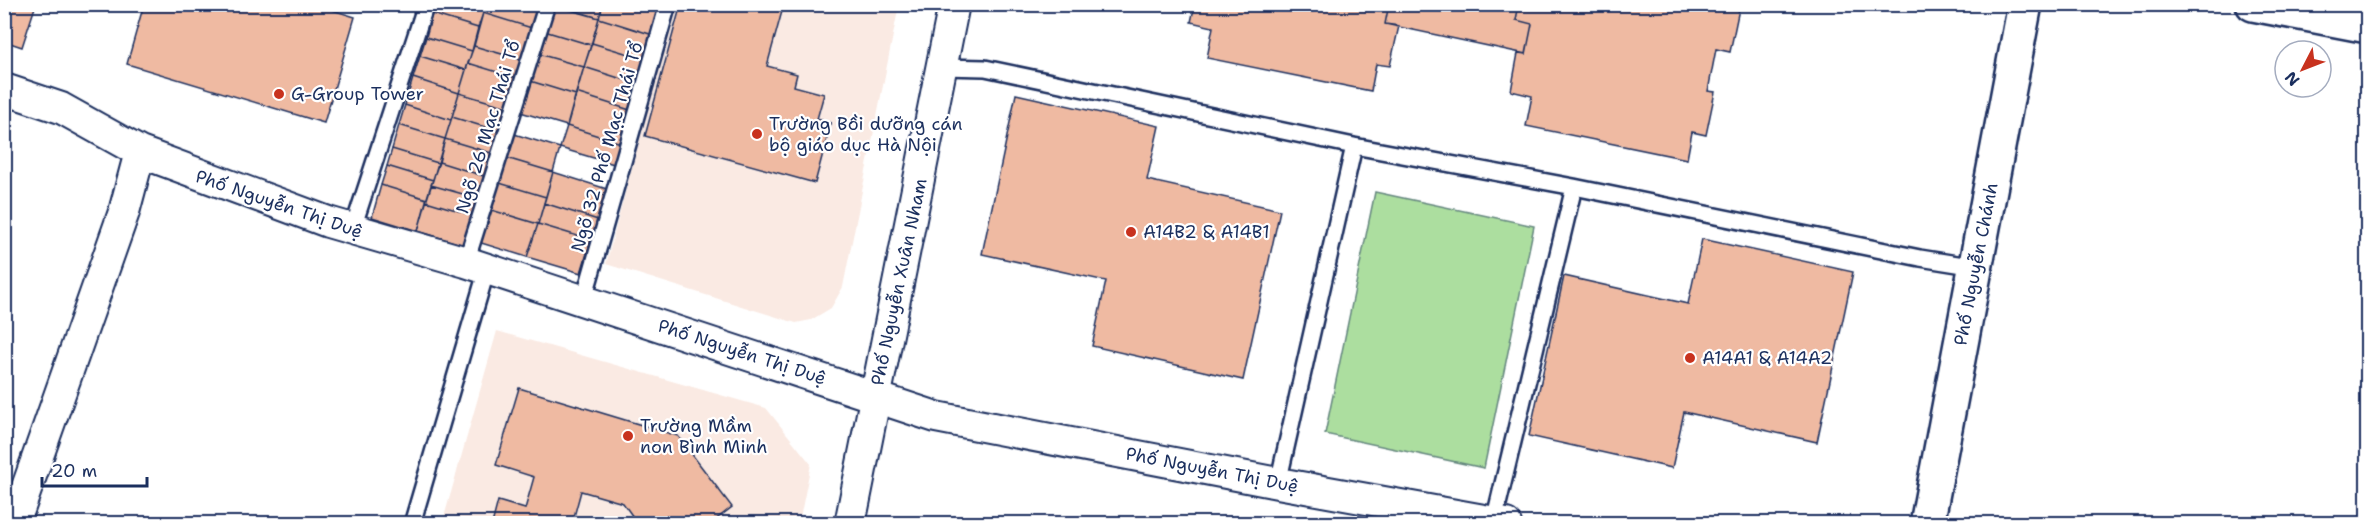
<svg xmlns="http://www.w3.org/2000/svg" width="2372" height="528" font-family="'Shantell Sans',sans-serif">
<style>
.built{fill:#faeae3}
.green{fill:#acde9f;stroke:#64867e;stroke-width:1.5}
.building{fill:#efbaa2;stroke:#1b2f5e;stroke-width:1.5}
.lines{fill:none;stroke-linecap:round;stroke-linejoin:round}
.service-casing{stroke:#1b2f5e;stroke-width:20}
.minor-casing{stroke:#1b2f5e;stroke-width:34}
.tertiary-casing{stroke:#1b2f5e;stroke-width:38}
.service{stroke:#fff;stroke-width:15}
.minor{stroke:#fff;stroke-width:30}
.tertiary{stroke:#fff;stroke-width:33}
.poi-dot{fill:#c8321e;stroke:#fff;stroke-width:2}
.labels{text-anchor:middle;stroke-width:4.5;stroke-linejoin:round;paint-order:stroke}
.poi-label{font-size:18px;fill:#1b2f5e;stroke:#fff;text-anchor:start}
.street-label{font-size:18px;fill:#1b2f5e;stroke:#fff}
</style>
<rect width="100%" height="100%" fill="#fff"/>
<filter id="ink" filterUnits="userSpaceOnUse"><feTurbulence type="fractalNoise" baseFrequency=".0167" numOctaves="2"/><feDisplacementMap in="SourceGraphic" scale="12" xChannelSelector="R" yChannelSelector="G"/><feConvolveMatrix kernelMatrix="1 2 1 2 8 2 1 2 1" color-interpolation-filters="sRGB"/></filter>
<g filter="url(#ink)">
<path class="built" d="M 675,5 L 899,5 L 843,287 L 831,308 L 811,320 L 796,323 L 606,264 Z
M 497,331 L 766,408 L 811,464 L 799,523 L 442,524 Z"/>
<path class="green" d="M 1375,192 L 1534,226 L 1484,468 L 1325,434 Z"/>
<path class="building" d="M 4,4 L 36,4 L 22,47 L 4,41 Z
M 144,4 L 313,4 L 355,17 L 324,123 L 127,64 Z
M 435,4 L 486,4 L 478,28 L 432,14 Z
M 486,4 L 543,4 L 535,29 L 483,13 Z
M 549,4 L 599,18 L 591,45 L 541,30 Z
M 554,4 L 603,4 L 599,18 Z
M 603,4 L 648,4 L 661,9 L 653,35 L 599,18 Z
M 681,4 L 784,4 L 767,66 L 797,74 L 794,86 L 824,94 L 817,119 L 831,123 L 815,183 L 645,136 Z
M 1195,4 L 1389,4 L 1385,24 L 1399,26 L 1390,66 L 1376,64 L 1371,91 L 1207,58 L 1213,27 L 1191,22 Z
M 1389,4 L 1519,4 L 1516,20 L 1532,24 L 1526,54 L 1385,24 Z
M 1519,4 L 1717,4 L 1739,9 L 1730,52 L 1716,49 L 1708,91 L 1715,92 L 1706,135 L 1692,132 L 1687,159 L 1526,126 L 1532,96 L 1511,91 L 1518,53 L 1526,54 L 1532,24 L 1516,20 Z
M 483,13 L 535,29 L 526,61 L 474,46 Z
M 432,14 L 478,28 L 472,51 L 426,37 Z
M 599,18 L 653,35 L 645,59 L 592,43 Z
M 541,30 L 591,45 L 584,67 L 535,53 Z
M 426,37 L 472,51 L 466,70 L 420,56 Z
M 592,43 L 645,59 L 638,84 L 584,67 Z
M 474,46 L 526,61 L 520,79 L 468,63 Z
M 535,53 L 584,67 L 576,95 L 527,80 Z
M 420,56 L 466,70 L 459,93 L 413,78 Z
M 468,63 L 520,79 L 511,108 L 459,93 Z
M 584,67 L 638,84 L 630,110 L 576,93 Z
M 413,78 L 459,93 L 451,120 L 405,105 Z
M 527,80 L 576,95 L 567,126 L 517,111 Z
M 459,93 L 511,108 L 505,133 L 452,117 Z
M 576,93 L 630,110 L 621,143 L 567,126 Z
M 1016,94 L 1159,126 L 1147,180 L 1280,210 L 1243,380 L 1092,346 L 1106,281 L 982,254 Z
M 405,105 L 451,120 L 445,139 L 399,125 Z
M 452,117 L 505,133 L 498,155 L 445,139 Z
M 399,125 L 445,139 L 438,163 L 392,149 Z
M 567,126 L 621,143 L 614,164 L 560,148 Z
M 511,133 L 560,148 L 553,172 L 503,157 Z
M 445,139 L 498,155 L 490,178 L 439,162 Z
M 392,149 L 438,163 L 433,180 L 387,166 Z
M 503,157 L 553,172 L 546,197 L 496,182 Z
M 439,162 L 490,178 L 484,200 L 431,185 Z
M 387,166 L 433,180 L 427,199 L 381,185 Z
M 553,172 L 607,189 L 598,220 L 544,203 Z
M 496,182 L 546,197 L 538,224 L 488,209 Z
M 381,185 L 427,199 L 418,231 L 372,217 Z
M 431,185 L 484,200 L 479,217 L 426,201 Z
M 426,201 L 479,217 L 470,247 L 418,231 Z
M 544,203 L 598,220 L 591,240 L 538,224 Z
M 488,209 L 538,224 L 527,257 L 478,242 Z
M 538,224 L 591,240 L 581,273 L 527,257 Z
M 1702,239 L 1853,272 L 1817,442 L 1684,412 L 1672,468 L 1529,436 L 1564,276 L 1688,304 Z
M 519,388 L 678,436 L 732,507 L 710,524 L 638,524 L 623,503 L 581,491 L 572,524 L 492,524 L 498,501 L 525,509 L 534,477 L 496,465 Z
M 1006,519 L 1030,524 L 1005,524 Z"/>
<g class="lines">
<defs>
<path id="service" d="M 942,67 L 985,68 L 1354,146
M 352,231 L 426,4
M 466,262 L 547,4
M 581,298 L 587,288 L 668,4
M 1278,483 L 1354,146 L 1574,187 L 1920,258 L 1976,267
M 1494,521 L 1574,187
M 412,524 L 487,269"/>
<path id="minor" d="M 4,89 L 61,108 L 140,152 L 328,222 L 466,262 L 936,417 L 1278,483 L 1506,524
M 14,524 L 124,212 L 140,152
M 850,524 L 954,4"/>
<path id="tertiary" d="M 2253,4 L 2368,26
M 1927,524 L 2025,4"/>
</defs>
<use href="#service" class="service-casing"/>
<use href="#minor" class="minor-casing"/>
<use href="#tertiary" class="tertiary-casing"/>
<use href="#service" class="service"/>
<use href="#minor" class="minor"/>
<use href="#tertiary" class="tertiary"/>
</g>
</g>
<g class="poi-dot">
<circle cx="279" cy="94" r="6"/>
<circle cx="757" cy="134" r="6"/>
<circle cx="1131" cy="232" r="6"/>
<circle cx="1690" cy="358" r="6"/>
<circle cx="628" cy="436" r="6"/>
</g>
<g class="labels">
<g class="poi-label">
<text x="291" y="100">G-Group Tower</text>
<text x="769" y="130">Trường Bồi dưỡng cán<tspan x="769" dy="21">bộ giáo dục Hà Nội</tspan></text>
<text x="1143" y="238">A14B2 &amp; A14B1</text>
<text x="1702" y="364">A14A1 &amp; A14A2</text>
<text x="640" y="432">Trường Mầm<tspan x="640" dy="21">non Bình Minh</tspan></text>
</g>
<g class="street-label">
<text transform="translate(488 127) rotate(-73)" y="6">Ngõ 26 Mạc Thái Tổ</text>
<text transform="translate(607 147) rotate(-74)" y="6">Ngõ 32 Phố Mạc Thái Tổ</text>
<text transform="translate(279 204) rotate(19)" y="6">Phố Nguyễn Thị Duệ</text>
<text transform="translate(1976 264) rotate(-79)" y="6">Phố Nguyễn Chánh</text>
<text transform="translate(899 282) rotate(-78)" y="6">Phố Nguyễn Xuân Nham</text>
<text transform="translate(742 352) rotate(18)" y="6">Phố Nguyễn Thị Duệ</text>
<text transform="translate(1212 470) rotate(11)" y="6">Phố Nguyễn Thị Duệ</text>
</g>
</g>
<rect width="2372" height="528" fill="none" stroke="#fff" stroke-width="24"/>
<rect x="12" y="12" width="2348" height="504" fill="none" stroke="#1b2f5e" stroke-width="2" filter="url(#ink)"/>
<g transform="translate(2303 69) rotate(228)"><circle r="28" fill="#ffffff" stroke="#a4acbf" stroke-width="1.5"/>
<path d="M0-4.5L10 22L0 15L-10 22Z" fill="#c8321e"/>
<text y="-9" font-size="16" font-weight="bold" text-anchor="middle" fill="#1b2f5e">N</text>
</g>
<path d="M42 477v9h105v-9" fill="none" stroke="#1b2f5e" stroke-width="3"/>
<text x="51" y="477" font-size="18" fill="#1b2f5e" stroke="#ffffff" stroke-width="4.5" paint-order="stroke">20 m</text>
</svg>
